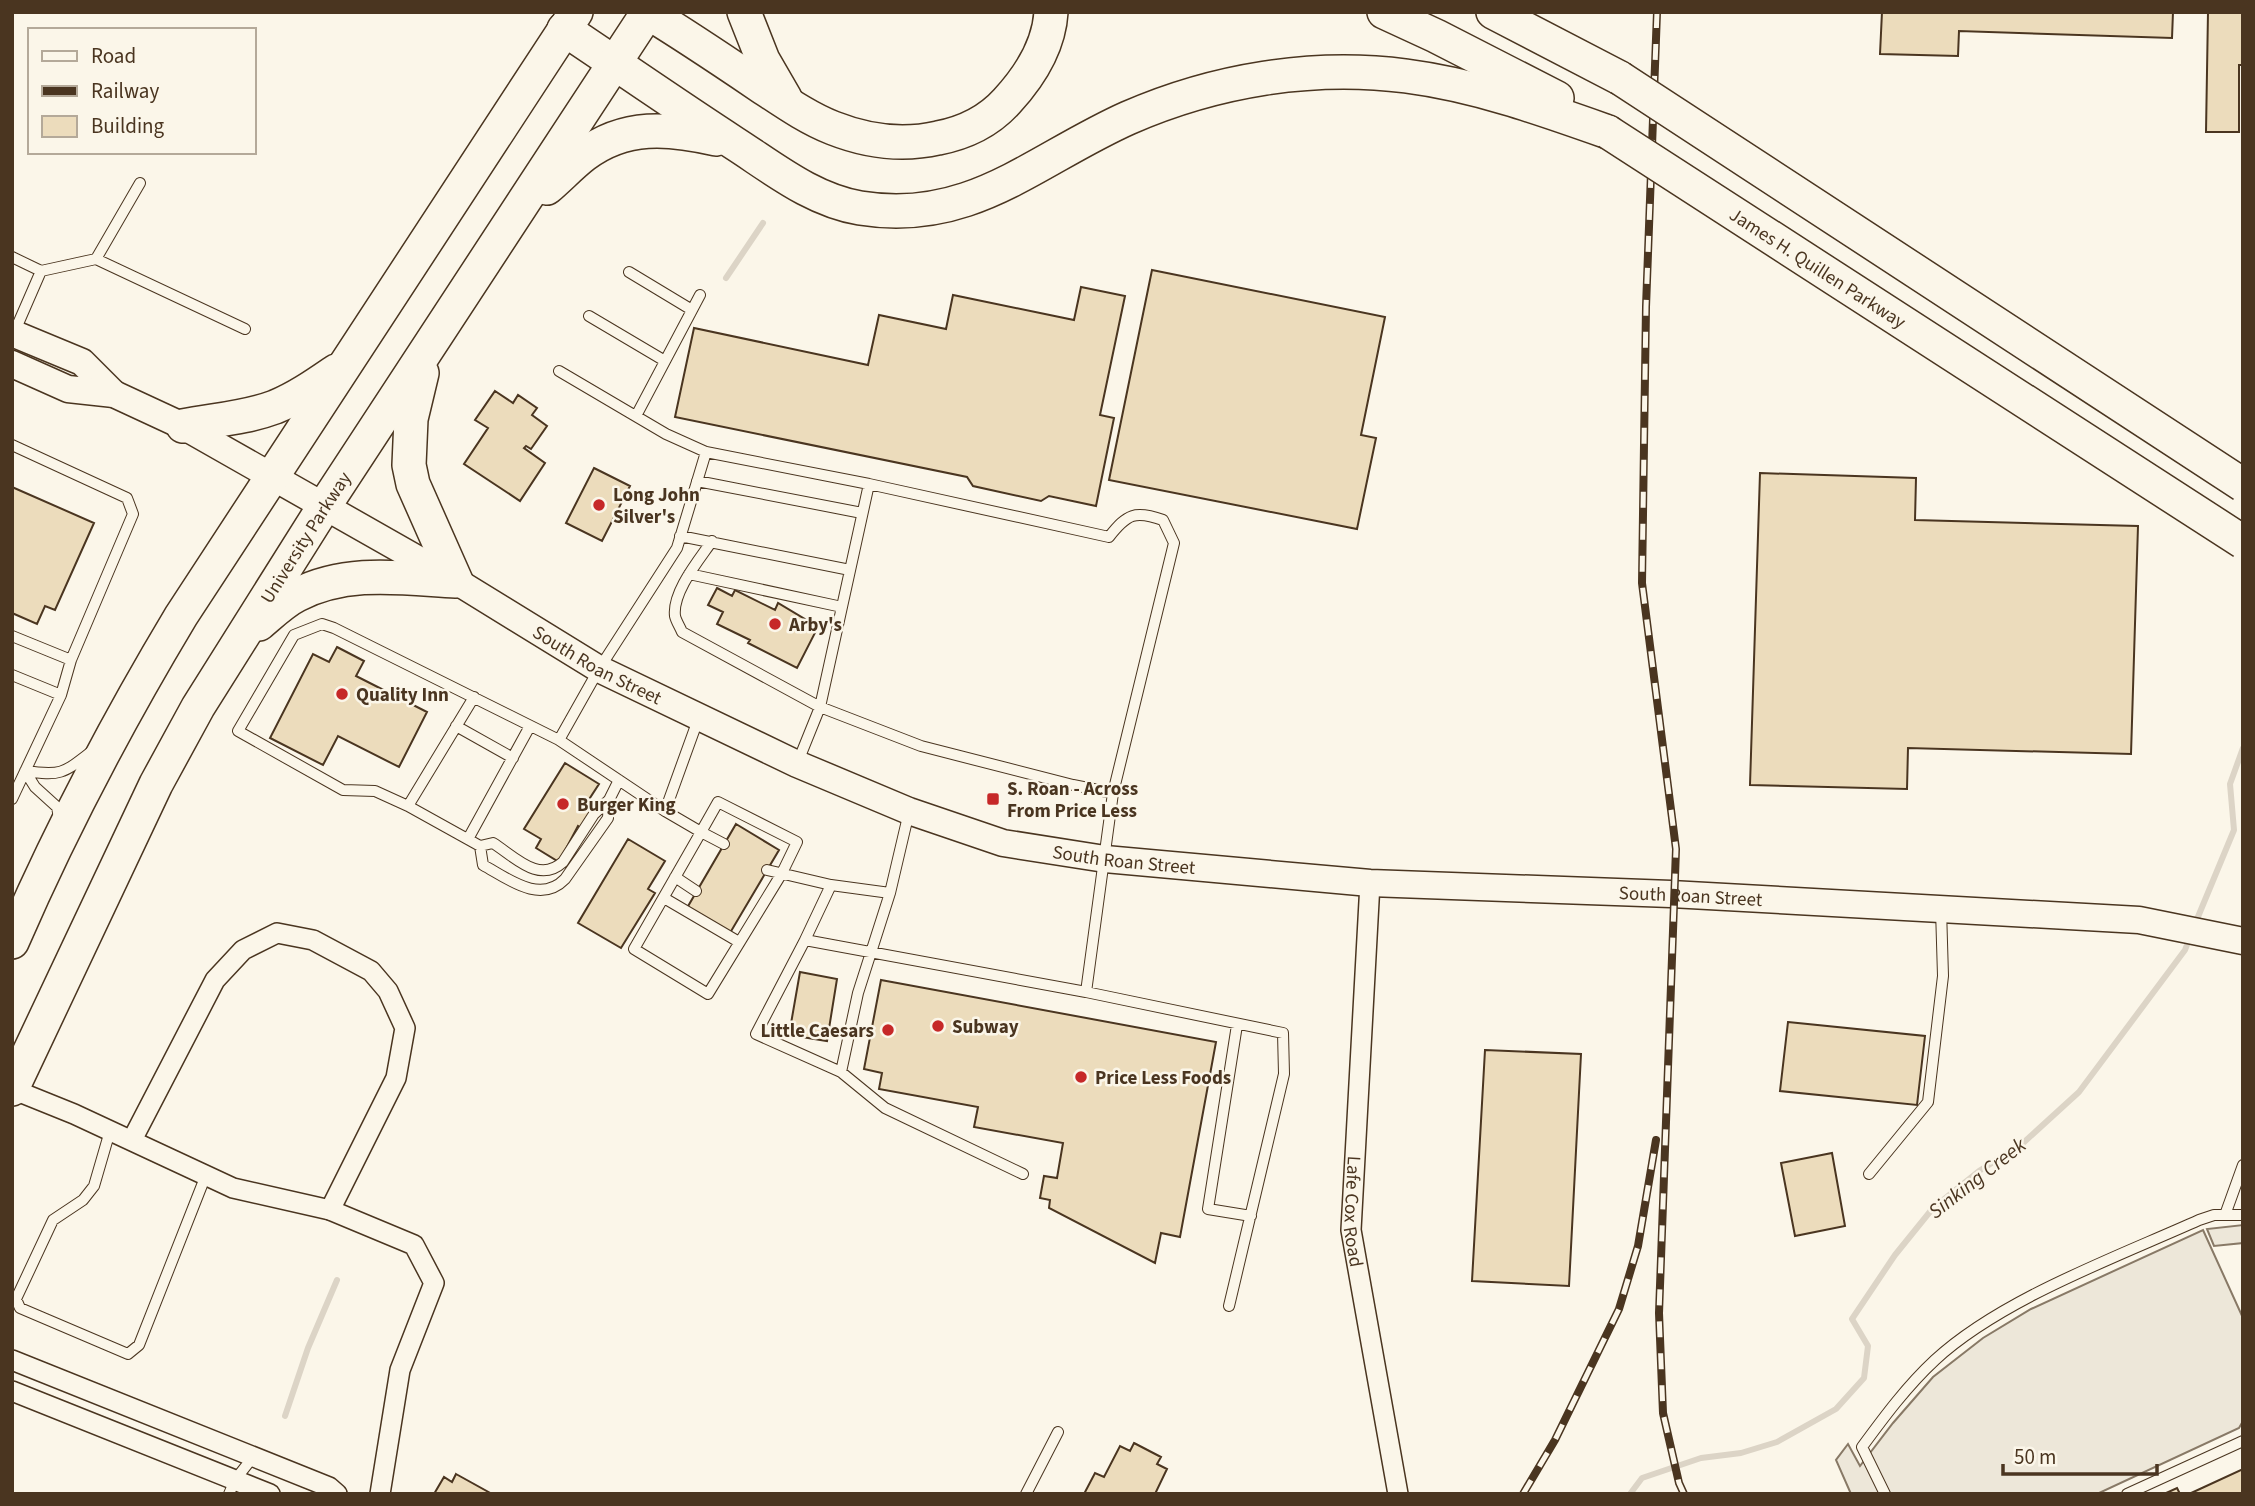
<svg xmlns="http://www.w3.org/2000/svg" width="2255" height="1506" font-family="'Source Sans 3',sans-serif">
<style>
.parking{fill:#ede7d9;stroke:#887966;stroke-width:2}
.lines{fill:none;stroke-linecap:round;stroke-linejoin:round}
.stream{stroke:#dcd4c6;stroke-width:6}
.building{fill:#ecdcbc;stroke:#4a3520;stroke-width:2}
.lane-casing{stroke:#4a3520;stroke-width:12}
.street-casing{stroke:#4a3520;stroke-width:22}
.secondary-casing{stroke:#4a3520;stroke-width:29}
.highway-casing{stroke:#4a3520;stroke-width:36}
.lane{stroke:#fbf6e9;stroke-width:10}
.street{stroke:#fbf6e9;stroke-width:19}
.secondary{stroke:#fbf6e9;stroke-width:26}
.highway{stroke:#fbf6e9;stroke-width:33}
.rail-casing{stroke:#4a3520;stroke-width:8}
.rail{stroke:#fbf6e9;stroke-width:5;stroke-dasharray:16;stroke-linecap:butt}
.highway-bridge-casing{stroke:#4a3520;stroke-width:36;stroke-linecap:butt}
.highway-bridge{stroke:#fbf6e9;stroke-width:33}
.poi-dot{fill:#c62828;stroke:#fbf6e9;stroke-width:2.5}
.labels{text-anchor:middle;stroke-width:5;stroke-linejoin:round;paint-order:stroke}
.street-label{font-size:19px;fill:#4a3520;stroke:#fbf6e9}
.poi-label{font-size:19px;font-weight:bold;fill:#4a3520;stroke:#fbf6e9;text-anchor:start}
.water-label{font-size:21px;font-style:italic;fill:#4a3520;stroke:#fbf6e9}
</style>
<rect width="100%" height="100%" fill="#fbf6e9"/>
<path class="parking" d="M 2243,1225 L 2243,1243 L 2214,1246 L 2207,1229 Z
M 2203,1230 L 2243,1318 L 2243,1421 L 2239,1428 L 2097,1494 L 1851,1494 L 1836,1460 L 1848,1444 L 1860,1466 L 1893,1423 L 1933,1377 L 1983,1338 L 2031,1309 Z"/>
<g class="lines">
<path class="stream" d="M 726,278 L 763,223
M 2195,924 L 2234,830 L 2230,784 L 2243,748
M 285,1416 L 308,1348 L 337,1280
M 1630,1494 L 1642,1478 L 1701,1458 L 1741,1453 L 1777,1442 L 1836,1409 L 1864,1378 L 1868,1346 L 1852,1319 L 1895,1255 L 1933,1208 L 1979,1171 L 2022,1144 L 2079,1092 L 2185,950 L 2190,937"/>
</g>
<path class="building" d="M 1882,12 L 2173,12 L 2172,38 L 1959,31 L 1958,56 L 1880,54 Z
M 2208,12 L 2243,12 L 2243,65 L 2239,65 L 2239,132 L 2206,132 Z
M 1152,270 L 1385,317 L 1361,435 L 1376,438 L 1357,529 L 1109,480 Z
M 1081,287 L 1125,296 L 1100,415 L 1114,418 L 1096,506 L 1049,496 L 1041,501 L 973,486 L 967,477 L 675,417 L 694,328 L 868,365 L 879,315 L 946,329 L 953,295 L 1074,320 Z
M 495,391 L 513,403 L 518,395 L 537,408 L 532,415 L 547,426 L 531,449 L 526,446 L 524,448 L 545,463 L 520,501 L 464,464 L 488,428 L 475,420 Z
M 594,468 L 630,486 L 602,541 L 566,523 Z
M 1760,473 L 1916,478 L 1915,520 L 2138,526 L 2131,754 L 1908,748 L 1907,789 L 1750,785 Z
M 12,487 L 94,523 L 55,610 L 45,606 L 37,624 L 12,613 Z
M 717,588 L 732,596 L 735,590 L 775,610 L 778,603 L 818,627 L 797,668 L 748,643 L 750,640 L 717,624 L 723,612 L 708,605 Z
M 337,647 L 364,661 L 356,676 L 427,712 L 399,767 L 338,736 L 323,765 L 270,738 L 313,654 L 329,662 Z
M 565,763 L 599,784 L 588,801 L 595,805 L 581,828 L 578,826 L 559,862 L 536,848 L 541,839 L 524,829 Z
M 736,824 L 779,850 L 730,933 L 687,908 Z
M 628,839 L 665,861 L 648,889 L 655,893 L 621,948 L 578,923 Z
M 800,972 L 837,979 L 827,1041 L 789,1035 Z
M 881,980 L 1216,1042 L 1180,1237 L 1161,1233 L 1155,1263 L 1049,1208 L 1050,1200 L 1040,1198 L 1044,1176 L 1057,1178 L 1063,1143 L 974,1127 L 978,1107 L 879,1089 L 882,1073 L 864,1069 Z
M 1788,1022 L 1925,1036 L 1917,1105 L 1780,1091 Z
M 1485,1050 L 1581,1054 L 1569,1286 L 1472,1281 Z
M 1832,1153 L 1845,1226 L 1795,1236 L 1781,1163 Z
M 1134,1443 L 1161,1457 L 1157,1464 L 1167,1469 L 1155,1494 L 1084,1494 L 1095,1473 L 1104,1477 L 1120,1446 L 1130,1451 Z
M 2243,1469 L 2243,1494 L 2189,1494 Z
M 456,1474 L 492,1494 L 434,1494 L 444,1477 L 452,1482 Z
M 2177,1488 L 2180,1494 L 2164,1494 Z"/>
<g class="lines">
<defs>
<path id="lane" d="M 12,257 L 41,271 L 14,333
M 96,259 L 140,183
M 41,271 L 96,259 L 245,329
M 629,272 L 692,310
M 589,316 L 665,361
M 559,371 L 666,434 L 706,452 L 869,484 L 1109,537 C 1127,514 1135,510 1163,520 L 1174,543 L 1113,793 L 1086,992
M 636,416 L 700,295
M 12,445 L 127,498 L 133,514 L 71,660 L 12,636
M 697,481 L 862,513
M 680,536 L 850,570
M 712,541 C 699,560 672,592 675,616 C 676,621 680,627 682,632 L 820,707 L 921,746 L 1073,785 L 1113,793
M 689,574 L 842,607
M 12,675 L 61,695 L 71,660
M 474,697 L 408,806 L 375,791 L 343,790 L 238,731 L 294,635 L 322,624 L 334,628 L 559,740 L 599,669 L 677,548 L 706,452
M 456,726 L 513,758
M 559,740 L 665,811 L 699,717
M 797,764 L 820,707 L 869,484
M 25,771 C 60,776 63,774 91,752
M 25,771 L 35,787 L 57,807 L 59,818
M 12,799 L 61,695
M 408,806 L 480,846 L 493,843 C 515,857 539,884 563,862 L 594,814 L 609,800 L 619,780
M 665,811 L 701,832 L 634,949 L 708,994 L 782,873 L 797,842 L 718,802 L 701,832 L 724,844
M 468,839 L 530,726
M 480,846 L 483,865 C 507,878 540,905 565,879 L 608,818 L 609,800
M 767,870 L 831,885 L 890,893
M 675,877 L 696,891
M 831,885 L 805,940 L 1086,992 L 1283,1033 L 1284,1074 L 1229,1306
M 664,898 L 739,942
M 805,940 L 756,1034 L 841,1072 L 885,1108 L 1023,1174
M 1237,1025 L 1208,1209 L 1251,1216
M 841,1072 L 858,993 L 890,893 L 909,812
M 110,1131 L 94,1186 L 83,1200 L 53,1220 L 16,1299 L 20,1308 L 128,1354 L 139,1345 L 206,1175
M 1869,1174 L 1928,1102 L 1943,976 L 1941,909
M 2225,1215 L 2243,1165
M 229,1494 L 235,1480 L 253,1457
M 1026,1494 L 1058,1432
M 1885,1494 L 1862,1447 C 1884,1417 1907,1386 1935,1360 C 2001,1299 2117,1257 2199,1220 L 2214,1215 L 2243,1215
M 2127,1494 L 2243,1441"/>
<g id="street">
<path id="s1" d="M 1370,883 L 1351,1230 L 1398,1494"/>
<path d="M 12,1089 L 74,1114 L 233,1188 L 330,1210 L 414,1245 L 434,1283 L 400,1370 L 380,1494"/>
<path d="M 132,1140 L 215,980 L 243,950 L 277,933 L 313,940 L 371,971 L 388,991 L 405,1028 L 396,1078 L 330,1210"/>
<path d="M 12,1360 L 329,1487 L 337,1494"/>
<path d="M 12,1391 L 270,1494"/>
</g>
<g id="secondary">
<path d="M 12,333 L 82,362 L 114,394"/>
<path id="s2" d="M 12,364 L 68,389 L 114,394 L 183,426 L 456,581 L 599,669 L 797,764 L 909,811 L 1003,843 L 1105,859 L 1370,883 L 1671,894 L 2139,920 L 2243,941"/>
</g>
<g id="highway">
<path d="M 647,12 C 685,35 722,60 759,85 C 782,100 807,118 833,128 C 866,141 903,146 938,138 C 964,133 989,121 1007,101 C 1029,77 1049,46 1051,12"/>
<path d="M 744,12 L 763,60 L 785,98"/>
<path d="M 1384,12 L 1436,36 L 1557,98"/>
<path d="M 1493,12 L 1620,78"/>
<path d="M 564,29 C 621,67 677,106 734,143 C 773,168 812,200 860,208 C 971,226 1034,160 1128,118 C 1215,80 1312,64 1406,76 C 1476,85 1543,109 1608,132"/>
<path d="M 547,188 C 560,177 571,165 584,155 C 625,124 669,128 716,139"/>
<path d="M 183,426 C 213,420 246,418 275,407 C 297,398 317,384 336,371"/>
<path d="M 259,624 C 271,614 283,602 297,595 C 347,569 402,578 456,581 L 413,484 L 409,465 L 411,419 L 422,373"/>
<path d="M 12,942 C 61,829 118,721 181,616 L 576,12"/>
<path id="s3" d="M 12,1089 L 156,784 L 198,707 L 325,505 L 648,12"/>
</g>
</defs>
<use href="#lane" class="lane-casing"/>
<use href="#street" class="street-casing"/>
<use href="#secondary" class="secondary-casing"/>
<use href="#highway" class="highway-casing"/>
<use href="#lane" class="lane"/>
<use href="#street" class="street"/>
<use href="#secondary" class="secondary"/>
<use href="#highway" class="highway"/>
<defs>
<path id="rail" d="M 1657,12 L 1646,307 L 1642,583 L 1676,849 L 1659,1313 L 1663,1413 L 1679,1483 L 1684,1494
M 1523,1494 L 1555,1440 L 1619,1309 L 1638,1246 L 1656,1140"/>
</defs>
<use href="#rail" class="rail-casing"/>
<use href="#rail" class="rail"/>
<defs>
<g id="highway-bridge">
<path d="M 1620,78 L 2243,485"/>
<path id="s4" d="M 1608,132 L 2243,542"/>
</g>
</defs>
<use href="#highway-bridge" class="highway-bridge-casing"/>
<use href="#highway-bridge" class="highway-bridge"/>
</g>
<g class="poi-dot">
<circle cx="599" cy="505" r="7"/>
<circle cx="775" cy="624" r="7"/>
<circle cx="342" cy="694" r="7"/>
<rect x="986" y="792" width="14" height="14" rx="3.5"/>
<circle cx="563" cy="804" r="7"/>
<circle cx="938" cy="1026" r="7"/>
<circle cx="888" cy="1030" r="7"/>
<circle cx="1081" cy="1077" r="7"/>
</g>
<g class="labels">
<g class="street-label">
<text dy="7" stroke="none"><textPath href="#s4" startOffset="250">James H. Quillen Parkway</textPath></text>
<text dy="7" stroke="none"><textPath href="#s3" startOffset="626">University Parkway</textPath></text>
<text dy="7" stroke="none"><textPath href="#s2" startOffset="662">South Roan Street</textPath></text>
<text dy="7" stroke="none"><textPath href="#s2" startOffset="1228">South Roan Street</textPath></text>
<text dy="7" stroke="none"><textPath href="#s2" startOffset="1796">South Roan Street</textPath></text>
<text dy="7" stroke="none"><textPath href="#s1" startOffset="329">Lafe Cox Road</textPath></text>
</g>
<g class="poi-label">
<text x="613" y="501">Long John<tspan x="613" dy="22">Silver's</tspan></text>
<text x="789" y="631">Arby's</text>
<text x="356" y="701">Quality Inn</text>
<text x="1007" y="795">S. Roan - Across<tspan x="1007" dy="22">From Price Less</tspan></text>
<text x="577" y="811">Burger King</text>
<text x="952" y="1033">Subway</text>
<text x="874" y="1037" text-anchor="end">Little Caesars</text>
<text x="1095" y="1084">Price Less Foods</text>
</g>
<g class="water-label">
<text transform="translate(1977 1178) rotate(-38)" y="7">Sinking Creek</text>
</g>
</g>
<rect width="2255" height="1506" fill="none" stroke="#4a3520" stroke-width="28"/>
<rect x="28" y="28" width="228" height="126" fill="#fbf6e9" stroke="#b4a999" stroke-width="2"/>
<rect x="42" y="51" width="35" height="10" fill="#fbf6e9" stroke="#b4a999" stroke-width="2"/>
<text x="91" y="63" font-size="21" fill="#4a3520">Road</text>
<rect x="42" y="86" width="35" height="10" fill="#4a3520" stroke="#b4a999" stroke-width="2"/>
<text x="91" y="98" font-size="21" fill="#4a3520">Railway</text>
<rect x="42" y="116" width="35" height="21" fill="#ecdcbc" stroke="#b4a999" stroke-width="2"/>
<text x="91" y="133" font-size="21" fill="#4a3520">Building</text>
<path d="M2003 1464v10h154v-10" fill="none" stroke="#4a3520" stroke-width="3.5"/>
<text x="2014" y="1464" font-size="21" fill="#4a3520" stroke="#fbf6e9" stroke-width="5" paint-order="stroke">50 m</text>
</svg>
